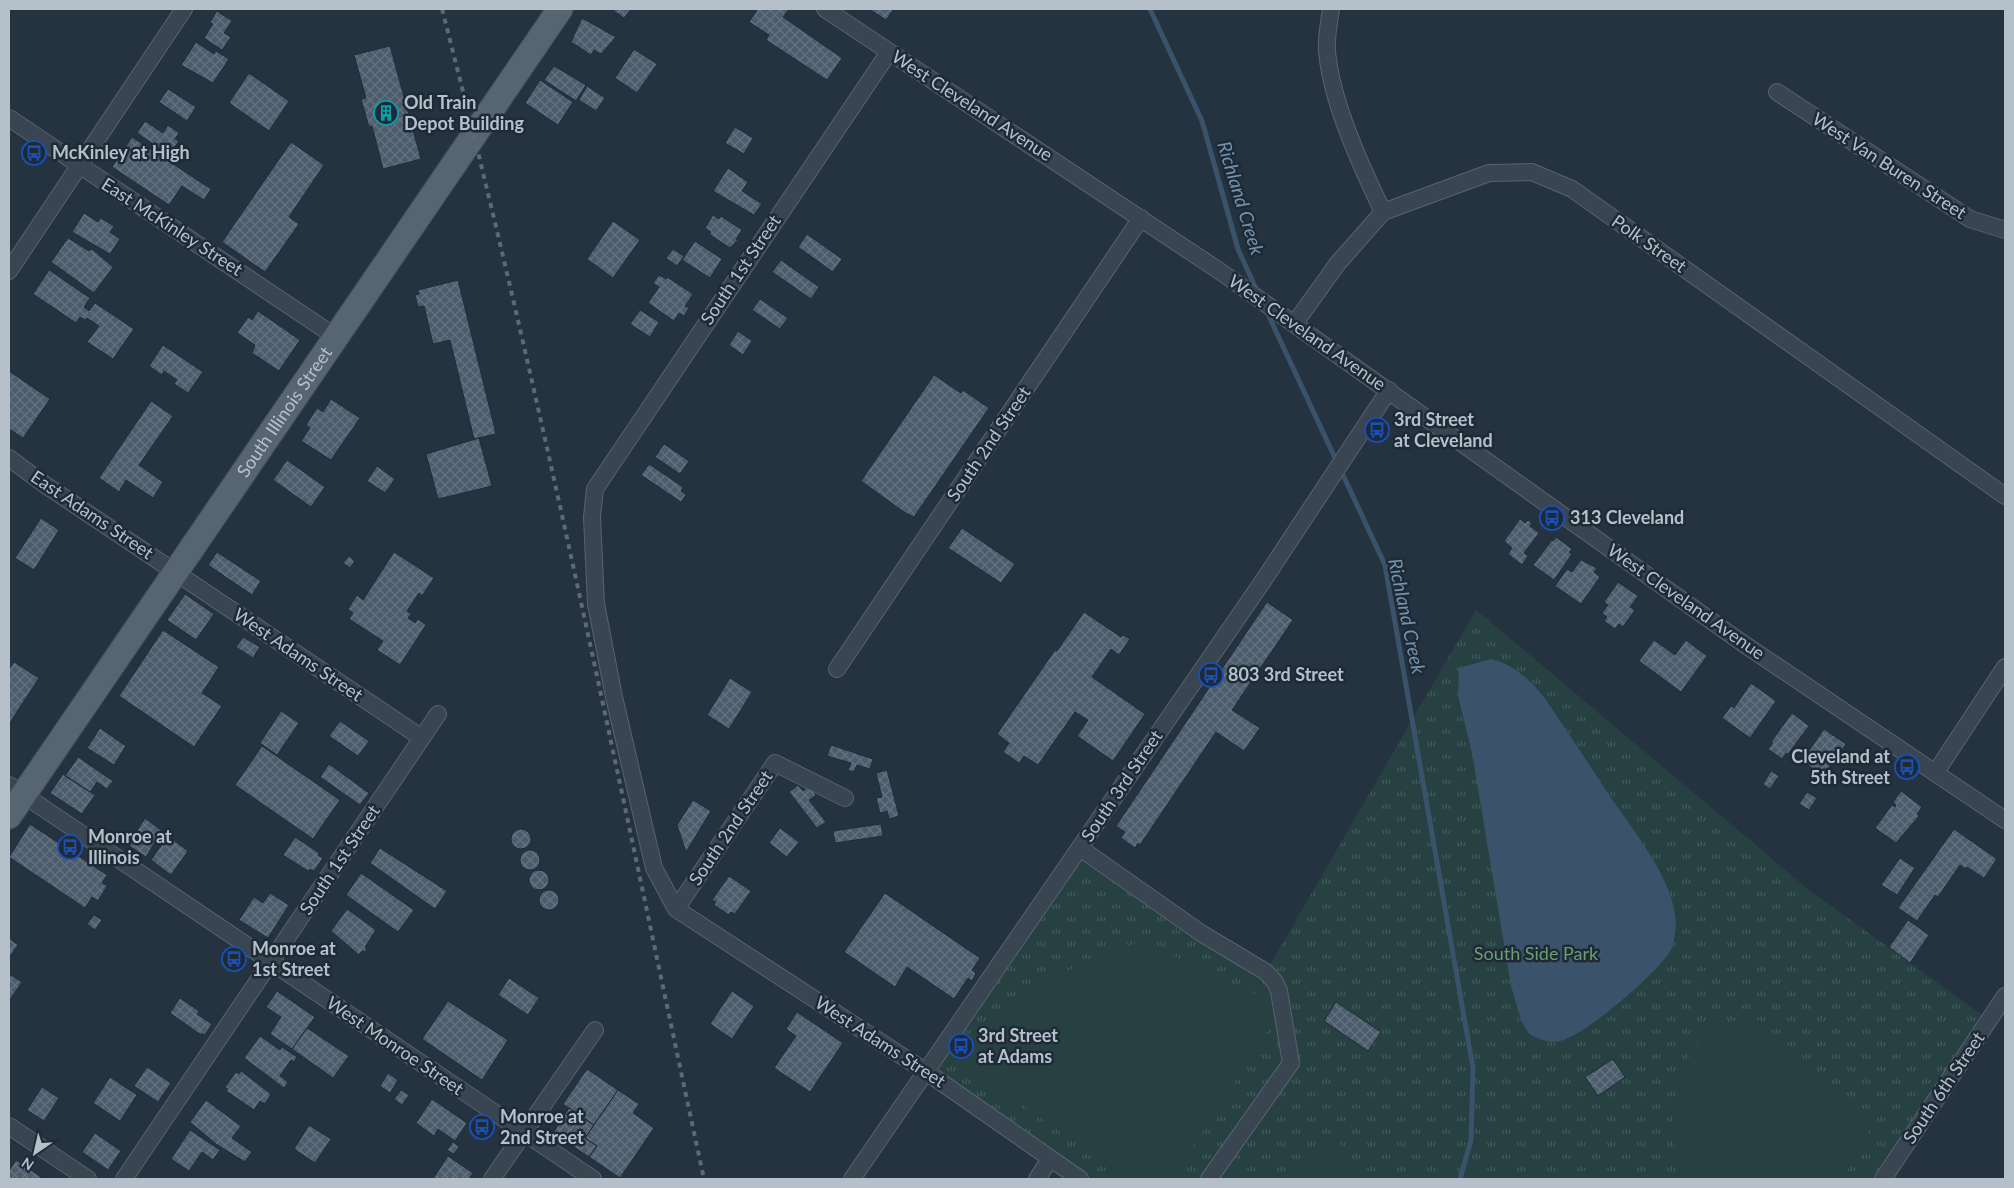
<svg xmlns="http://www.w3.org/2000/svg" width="2014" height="1188" font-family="Lato,sans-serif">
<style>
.park{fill:url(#park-tufts)}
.pitch{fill:#274142}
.water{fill:#3a526a}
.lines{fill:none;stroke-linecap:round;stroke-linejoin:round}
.stream{stroke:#3a526a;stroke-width:5}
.building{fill:url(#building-cross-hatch);stroke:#202c38}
.minor-casing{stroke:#57636e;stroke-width:18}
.primary-casing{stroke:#424e5a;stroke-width:27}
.minor{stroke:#394551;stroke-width:16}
.primary{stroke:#576471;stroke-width:25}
.rail{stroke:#5b6978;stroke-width:4;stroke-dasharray:5 5;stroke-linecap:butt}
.labels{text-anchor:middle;stroke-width:5;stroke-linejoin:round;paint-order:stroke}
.poi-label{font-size:18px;font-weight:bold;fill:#b5c0cb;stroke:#1e2a36;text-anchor:start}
.street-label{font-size:18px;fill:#b5c0cb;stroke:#1e2a36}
.park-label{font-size:18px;fill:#6c9d73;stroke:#1e2a36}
.water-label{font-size:19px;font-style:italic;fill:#7593af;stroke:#1e2a36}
</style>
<defs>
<pattern id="park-tufts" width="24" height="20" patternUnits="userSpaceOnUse" patternTransform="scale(1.25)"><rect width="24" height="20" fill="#274142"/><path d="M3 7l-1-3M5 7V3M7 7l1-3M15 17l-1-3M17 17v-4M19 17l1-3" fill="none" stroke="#445b5c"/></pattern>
<pattern id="building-cross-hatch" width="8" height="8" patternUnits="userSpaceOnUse" patternTransform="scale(1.25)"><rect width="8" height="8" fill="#4d5c6c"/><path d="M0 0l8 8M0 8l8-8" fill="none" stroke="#647280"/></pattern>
</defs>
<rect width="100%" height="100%" fill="#253341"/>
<path class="park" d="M 1476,610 L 1809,890 L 1989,1020 L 1881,1179 L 1083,1179 L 931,1075 L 1080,848 L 1266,972 Z"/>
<path class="pitch" d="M 1141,941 L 1283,1007 L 1172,1179 L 1129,1179 L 960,1062 L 1026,987 Z
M 1756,1018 L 1865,1112 L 1870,1141 L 1840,1179 L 1680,1179 L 1672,1132 L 1682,1068 L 1698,1043 L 1720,1024 Z
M 1335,1135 L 1361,1179 L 1285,1179 Z"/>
<path class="water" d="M 1491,659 C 1515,665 1529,679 1544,697 C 1566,730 1588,762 1609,795 C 1633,830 1676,882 1676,925 C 1675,932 1674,942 1672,948 C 1662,970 1583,1037 1560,1041 C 1549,1043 1540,1040 1531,1035 C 1521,1028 1515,998 1511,986 L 1472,753 L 1458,696 L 1459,668 Z"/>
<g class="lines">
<path class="stream" d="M 1150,9 L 1202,121 L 1238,249 L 1257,291
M 1266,310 L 1385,565 L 1473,1068 L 1471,1140 L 1460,1179"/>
</g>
<path class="building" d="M 615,9 L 631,9 L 624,18 L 614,11 Z
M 758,9 L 789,9 L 783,17 L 842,58 L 827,80 L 766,40 L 769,35 L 749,22 Z
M 869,9 L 892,9 L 893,10 L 886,20 Z
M 217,11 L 232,21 L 224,33 L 231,37 L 222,50 L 204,38 L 213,24 L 210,22 Z
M 582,18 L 616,37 L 601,54 L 594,50 L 591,55 L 571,42 Z
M 196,42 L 214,54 L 216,51 L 229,59 L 213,83 L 181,65 Z
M 390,46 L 421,159 L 383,169 L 372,126 L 369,127 L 361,99 L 366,98 L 354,55 Z
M 634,49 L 657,64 L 637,93 L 615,78 Z
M 554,66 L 586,85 L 576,101 L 544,80 Z
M 249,73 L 289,101 L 269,131 L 229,103 Z
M 540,80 L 573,102 L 558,125 L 525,103 Z
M 587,86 L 605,98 L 596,111 L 579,100 Z
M 168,89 L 196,107 L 187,121 L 159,102 Z
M 145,121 L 163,133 L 168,125 L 179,133 L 175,139 L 179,141 L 173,149 L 169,146 L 165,152 L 137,133 Z
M 735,127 L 753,138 L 744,154 L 725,143 Z
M 132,137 L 211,189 L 204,200 L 182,186 L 169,205 L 112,167 Z
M 291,142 L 324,165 L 289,217 L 299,224 L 265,272 L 222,242 Z
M 728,168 L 748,182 L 742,191 L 762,204 L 754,215 L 713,191 Z
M 84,213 L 98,222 L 101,218 L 114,226 L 110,232 L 120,239 L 110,254 L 72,232 Z
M 713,215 L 719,219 L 721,216 L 742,230 L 736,239 L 738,240 L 730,248 L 709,234 L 711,232 L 705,228 Z
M 613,221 L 640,240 L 613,278 L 587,259 Z
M 807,234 L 842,259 L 833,272 L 798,247 Z
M 68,238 L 89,251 L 92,249 L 113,267 L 94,293 L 51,262 Z
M 695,241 L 722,259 L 710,278 L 682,260 Z
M 673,249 L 684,256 L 677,266 L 666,258 Z
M 781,260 L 819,287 L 811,299 L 772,272 Z
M 49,270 L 90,298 L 84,307 L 89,311 L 95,303 L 134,329 L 113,359 L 87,342 L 99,326 L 87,318 L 85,320 L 80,317 L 76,323 L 33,294 Z
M 659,275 L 666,279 L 667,277 L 693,294 L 685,306 L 689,308 L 684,316 L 679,313 L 674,321 L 648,303 L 659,287 L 653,283 Z
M 458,280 L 496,434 L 474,439 L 450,340 L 433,344 L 424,306 L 418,307 L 415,295 L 419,294 L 418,290 Z
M 760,299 L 788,318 L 780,329 L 752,310 Z
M 640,310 L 659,322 L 650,337 L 630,324 Z
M 258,311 L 300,340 L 279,371 L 252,353 L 255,345 L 237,333 L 248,317 L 252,320 Z
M 738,331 L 752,341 L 743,355 L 729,345 Z
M 163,345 L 203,372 L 188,393 L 174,384 L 177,380 L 164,371 L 162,375 L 149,366 Z
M 9,371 L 50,399 L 23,438 L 9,429 Z
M 934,375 L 961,393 L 963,390 L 989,408 L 914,517 L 904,512 L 861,481 Z
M 331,399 L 360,418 L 331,460 L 301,441 L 310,428 L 306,425 L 317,408 L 323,412 Z
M 151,401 L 173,416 L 139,465 L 163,482 L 153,498 L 126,480 L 119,492 L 99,478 Z
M 479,438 L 492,486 L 438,499 L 426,454 Z
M 664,444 L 689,461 L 680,474 L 655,457 Z
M 287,460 L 325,487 L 311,507 L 273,480 Z
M 649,464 L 683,487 L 681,491 L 686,495 L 681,502 L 641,475 Z
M 377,466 L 395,479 L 385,493 L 367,481 Z
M 41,518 L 59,530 L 34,570 L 15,558 Z
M 1520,519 L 1525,523 L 1528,520 L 1532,523 L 1530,526 L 1539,533 L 1524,553 L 1528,556 L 1522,565 L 1508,554 L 1512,548 L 1504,541 Z
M 962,528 L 1015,564 L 1001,583 L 948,548 Z
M 1556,537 L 1572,549 L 1569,552 L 1572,554 L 1554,580 L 1533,565 L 1552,540 L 1553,541 Z
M 217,552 L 261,581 L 252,595 L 208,565 Z
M 394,552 L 434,578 L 422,596 L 419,593 L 407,611 L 411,614 L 408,618 L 415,623 L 418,619 L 426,625 L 400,665 L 377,650 L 383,641 L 349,619 L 353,613 L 348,609 L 357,595 L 363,600 Z
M 349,556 L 355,561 L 350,568 L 343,563 Z
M 1581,560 L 1597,568 L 1594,572 L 1600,577 L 1581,604 L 1555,586 L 1567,569 L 1572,572 Z
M 1618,582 L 1638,596 L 1630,607 L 1635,610 L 1623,627 L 1619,624 L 1615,629 L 1604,621 L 1607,617 L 1602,613 L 1608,605 L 1604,602 Z
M 185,594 L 214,614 L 196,640 L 167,620 Z
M 1267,602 L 1293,620 L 1232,710 L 1260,728 L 1244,751 L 1216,732 L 1140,845 L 1138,843 L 1135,848 L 1121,838 L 1125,832 L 1116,826 Z
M 1084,612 L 1121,637 L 1123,635 L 1130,639 L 1119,655 L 1111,649 L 1092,677 L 1145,714 L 1113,761 L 1077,736 L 1088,720 L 1075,712 L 1038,765 L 1024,756 L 1019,763 L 1003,752 L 1009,743 L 997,734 L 1055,650 L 1057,651 Z
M 163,630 L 219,667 L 202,693 L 222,706 L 194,747 L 119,696 Z
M 243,637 L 260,647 L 253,658 L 236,647 Z
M 1654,640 L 1675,655 L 1686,640 L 1707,656 L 1681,692 L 1639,661 Z
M 14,662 L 39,678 L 9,724 L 9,669 Z
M 730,678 L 752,692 L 729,729 L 707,715 Z
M 1751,683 L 1776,701 L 1750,738 L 1722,718 L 1731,706 L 1734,708 Z
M 281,711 L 299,723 L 277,755 L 260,743 Z
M 1792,713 L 1809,726 L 1788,754 L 1786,753 L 1782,759 L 1768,749 L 1773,743 L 1771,742 Z
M 340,721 L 369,741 L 358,756 L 329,736 Z
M 100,728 L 126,746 L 114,765 L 87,748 Z
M 1824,729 L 1846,744 L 1823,776 L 1802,761 Z
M 831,745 L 873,759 L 870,769 L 857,765 L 854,772 L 848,770 L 851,763 L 827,756 Z
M 262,746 L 340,800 L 313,839 L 235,785 Z
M 78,757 L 113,781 L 107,789 L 97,782 L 90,792 L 65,776 Z
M 329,764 L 369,793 L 360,805 L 320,777 Z
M 887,770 L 899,816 L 889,819 L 887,811 L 880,813 L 876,798 L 882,797 L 876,773 Z
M 1771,771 L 1779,776 L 1770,789 L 1763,784 Z
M 63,774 L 95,795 L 82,814 L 50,793 Z
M 798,785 L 803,791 L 809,786 L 816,795 L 809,800 L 826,822 L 817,828 L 789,792 Z
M 1901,791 L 1922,807 L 1917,814 L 1919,816 L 1896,843 L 1875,828 L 1892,805 L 1895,807 L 1896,805 L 1893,802 Z
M 1807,792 L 1817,798 L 1809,810 L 1799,804 Z
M 693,800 L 711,811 L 686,852 L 677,825 Z
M 145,818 L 166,834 L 162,840 L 158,837 L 146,857 L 128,845 Z
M 30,824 L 107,875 L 102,883 L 107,886 L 98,901 L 92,897 L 85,908 L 9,857 Z
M 881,824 L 883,836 L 835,843 L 833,831 Z
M 780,828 L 799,842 L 787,857 L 769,843 Z
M511 839a10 10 0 1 1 20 0a10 10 0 1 1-20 0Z
M 1954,829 L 1997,859 L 1984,878 L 1967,867 L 1966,869 L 1960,865 L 1938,897 L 1935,895 L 1917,921 L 1898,908 Z
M 168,836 L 188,851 L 171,875 L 151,860 Z
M 295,837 L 319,853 L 318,855 L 323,858 L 314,871 L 310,869 L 308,871 L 283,855 Z
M 380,848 L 447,891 L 435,909 L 370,863 Z
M520 860a10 10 0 1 1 20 0a10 10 0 1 1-20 0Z
M 1900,858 L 1915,868 L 1897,895 L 1881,885 Z
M529 880a10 10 0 1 1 20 0a10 10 0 1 1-20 0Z
M 361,873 L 414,910 L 398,932 L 346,895 Z
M 729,876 L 751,891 L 735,914 L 731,912 L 729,915 L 714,905 L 716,902 L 712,900 Z
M539 900a10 10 0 1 1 20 0a10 10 0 1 1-20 0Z
M 270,893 L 289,905 L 268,938 L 239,920 L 254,897 L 263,903 Z
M 885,893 L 980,958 L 972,970 L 976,973 L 972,981 L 968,978 L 954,999 L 907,967 L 895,987 L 844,952 Z
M 347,909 L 376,930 L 365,947 L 367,949 L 365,952 L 362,951 L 359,955 L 331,931 Z
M 94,915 L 102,920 L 95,930 L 87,924 Z
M 1908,920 L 1929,935 L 1910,963 L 1889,947 Z
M 9,938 L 18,945 L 9,958 Z
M 9,974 L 22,982 L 9,1001 Z
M 509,978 L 539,998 L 528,1015 L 498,995 Z
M 277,991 L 315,1017 L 292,1049 L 270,1034 L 281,1017 L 266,1007 Z
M 732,991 L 754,1006 L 732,1039 L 710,1024 Z
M 180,998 L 199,1011 L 197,1014 L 212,1024 L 205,1035 L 202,1033 L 201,1035 L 170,1013 Z
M 448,1001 L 508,1040 L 482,1080 L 422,1039 Z
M 1336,1002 L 1381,1032 L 1368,1051 L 1324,1021 Z
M 797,1012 L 843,1043 L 810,1092 L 774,1068 L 796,1036 L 786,1029 Z
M 307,1028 L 349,1056 L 333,1078 L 292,1049 Z
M 260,1036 L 280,1050 L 282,1047 L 297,1057 L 294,1062 L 291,1060 L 280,1076 L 288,1082 L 284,1088 L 244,1058 Z
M 1613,1059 L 1625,1077 L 1598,1096 L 1585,1077 Z
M 147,1067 L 171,1083 L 158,1102 L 134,1086 Z
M 587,1069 L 618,1090 L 594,1125 L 563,1104 Z
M 241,1071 L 271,1094 L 265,1104 L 260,1101 L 254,1110 L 226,1091 L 228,1089 L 225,1087 L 236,1072 L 239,1074 Z
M 388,1073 L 398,1080 L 390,1093 L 380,1086 Z
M 110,1077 L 137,1095 L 120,1121 L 93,1103 Z
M 42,1087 L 59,1098 L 44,1121 L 27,1110 Z
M 401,1090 L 409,1095 L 402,1105 L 394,1099 Z
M 618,1090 L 639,1104 L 633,1113 L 654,1128 L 620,1178 L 589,1157 L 597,1146 L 585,1138 Z
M 432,1099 L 467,1123 L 455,1141 L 438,1129 L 434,1136 L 416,1123 Z
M 206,1100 L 241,1126 L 232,1138 L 252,1152 L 245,1162 L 216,1144 L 190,1122 Z
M 569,1108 L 594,1125 L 585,1138 L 597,1146 L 589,1157 L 553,1133 Z
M 309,1125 L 331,1139 L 315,1163 L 294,1149 Z
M 190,1130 L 220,1150 L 213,1160 L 202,1152 L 189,1171 L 171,1159 Z
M 95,1133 L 121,1151 L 108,1170 L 82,1152 Z
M 453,1142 L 459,1147 L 454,1154 L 447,1150 Z
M 448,1156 L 473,1173 L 469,1179 L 433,1179 Z
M 16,1160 L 41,1177 L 40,1179 L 9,1179 L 9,1171 Z"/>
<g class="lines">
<defs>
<path id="minor" d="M 825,9 L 1221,272 L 1741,642 L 2005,820
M 1331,9 C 1329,22 1326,38 1327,51 C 1331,101 1361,166 1383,212
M 889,52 L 595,489 L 592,517 L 596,604 L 614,697 L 654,868 L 676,909 L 925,1071 L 1080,1179
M 1777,92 L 1970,219 L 2005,230
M 9,118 L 336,337
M 9,271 L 184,9
M 1295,323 L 1338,263 L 1383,212 L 1489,173 L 1532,172 L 1572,189 L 2005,496
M 9,458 L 44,484 L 422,738
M 837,669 L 1141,218
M 1936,772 L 2005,667
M 9,785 L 593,1179
M 1080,848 L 1201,933 L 1266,972 L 1275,982 L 1279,991 L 1291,1063 L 1209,1179
M 676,909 L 775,763 L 845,798
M 9,1126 L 88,1179
M 124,1179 L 438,714
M 492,1179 L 595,1030
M 852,1179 L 1265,578 L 1389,390
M 1037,1179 L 1050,1159
M 1883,1179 L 2005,996"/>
<g id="primary">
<path id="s1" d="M 9,816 L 560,9"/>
</g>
</defs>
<use href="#minor" class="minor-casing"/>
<use href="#primary" class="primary-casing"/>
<use href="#minor" class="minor"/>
<use href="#primary" class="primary"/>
<path class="rail" d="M 442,9 C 542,396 620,789 704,1179"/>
</g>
<defs>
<symbol id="building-ring" viewBox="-11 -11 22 22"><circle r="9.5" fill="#1e2a36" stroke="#0f9aa8" stroke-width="1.5"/><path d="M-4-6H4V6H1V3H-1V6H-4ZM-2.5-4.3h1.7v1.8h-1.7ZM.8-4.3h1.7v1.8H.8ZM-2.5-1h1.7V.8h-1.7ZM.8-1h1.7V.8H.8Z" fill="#0f9aa8"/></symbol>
<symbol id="bus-ring" viewBox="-11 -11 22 22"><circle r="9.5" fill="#1e2a36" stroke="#1a4fb4" stroke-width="1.5"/><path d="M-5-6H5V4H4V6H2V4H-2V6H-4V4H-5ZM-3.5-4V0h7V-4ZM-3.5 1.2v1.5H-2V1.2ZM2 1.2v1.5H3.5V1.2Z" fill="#1a4fb4"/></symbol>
</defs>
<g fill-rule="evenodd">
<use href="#building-ring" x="372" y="99" width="28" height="28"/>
<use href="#bus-ring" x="20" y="139" width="28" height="28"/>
<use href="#bus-ring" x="1363" y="416" width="28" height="28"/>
<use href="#bus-ring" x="1538" y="504" width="28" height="28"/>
<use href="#bus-ring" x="1197" y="661" width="28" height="28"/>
<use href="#bus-ring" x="1893" y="753" width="28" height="28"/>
<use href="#bus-ring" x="56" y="833" width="28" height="28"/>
<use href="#bus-ring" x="220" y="945" width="28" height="28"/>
<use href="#bus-ring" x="947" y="1032" width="28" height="28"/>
<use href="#bus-ring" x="468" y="1113" width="28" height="28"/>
</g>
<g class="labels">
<g class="poi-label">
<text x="404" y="109">Old Train<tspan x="404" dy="21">Depot Building</tspan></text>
<text x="52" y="159">McKinley at High</text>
<text x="1394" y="426">3rd Street<tspan x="1394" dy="21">at Cleveland</tspan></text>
<text x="1570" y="524">313 Cleveland</text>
<text x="1228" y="681">803 3rd Street</text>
<text x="1890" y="763" text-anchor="end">Cleveland at<tspan x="1890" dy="21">5th Street</tspan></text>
<text x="88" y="843">Monroe at<tspan x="88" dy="21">Illinois</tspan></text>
<text x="252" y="955">Monroe at<tspan x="252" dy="21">1st Street</tspan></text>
<text x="978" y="1042">3rd Street<tspan x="978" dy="21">at Adams</tspan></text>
<text x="500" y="1123">Monroe at<tspan x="500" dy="21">2nd Street</tspan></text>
</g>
<g class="street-label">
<text transform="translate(972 106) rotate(33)" y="6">West Cleveland Avenue</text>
<text transform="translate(1889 166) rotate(33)" y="6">West Van Buren Street</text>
<text transform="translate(172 227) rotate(33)" y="6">East McKinley Street</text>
<text transform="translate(1649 244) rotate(35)" y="6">Polk Street</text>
<text transform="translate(741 270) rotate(-56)" y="6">South 1st Street</text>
<text transform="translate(1307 333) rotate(35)" y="6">West Cleveland Avenue</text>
<text dy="6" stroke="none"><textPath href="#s1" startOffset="489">South Illinois Street</textPath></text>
<text transform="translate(989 444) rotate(-56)" y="6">South 2nd Street</text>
<text transform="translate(92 515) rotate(34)" y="6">East Adams Street</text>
<text transform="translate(1686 602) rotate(35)" y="6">West Cleveland Avenue</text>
<text transform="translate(298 655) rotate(34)" y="6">West Adams Street</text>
<text transform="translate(1122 786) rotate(-56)" y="6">South 3rd Street</text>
<text transform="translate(731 828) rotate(-56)" y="6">South 2nd Street</text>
<text transform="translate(340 860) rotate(-56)" y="6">South 1st Street</text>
<text transform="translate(880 1042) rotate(33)" y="6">West Adams Street</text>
<text transform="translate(395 1046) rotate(34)" y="6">West Monroe Street</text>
<text transform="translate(1944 1088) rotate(-56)" y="6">South 6th Street</text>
</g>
<g class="park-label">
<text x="1536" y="960">South Side Park</text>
</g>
<g class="water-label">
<text transform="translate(1241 198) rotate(73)" y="7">Richland Creek</text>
<text transform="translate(1407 616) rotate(78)" y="7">Richland Creek</text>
</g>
</g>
<rect width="2014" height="1188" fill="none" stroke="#b5c0cb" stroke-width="20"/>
<g transform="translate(35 1153) rotate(214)" stroke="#1e2a36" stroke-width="4" paint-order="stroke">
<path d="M0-4L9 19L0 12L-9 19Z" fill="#b5c0cb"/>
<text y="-8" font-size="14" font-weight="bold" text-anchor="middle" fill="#b5c0cb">N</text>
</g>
</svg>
